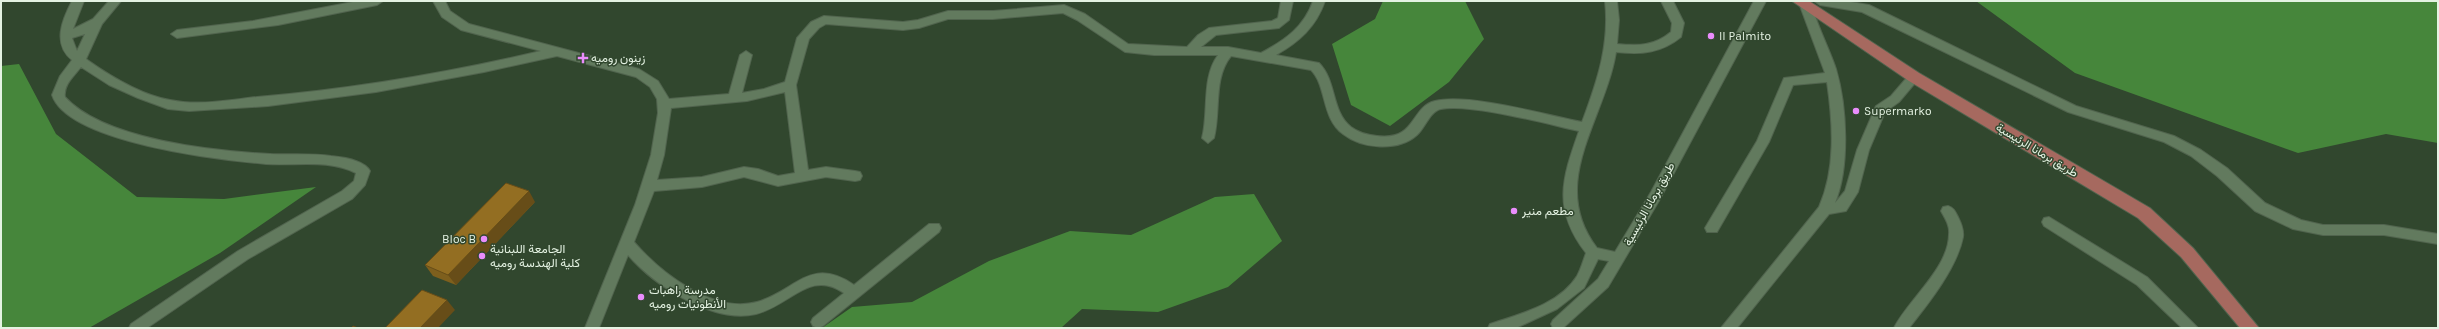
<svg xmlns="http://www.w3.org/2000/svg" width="2439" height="329" font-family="Karla,Vazirmatn,sans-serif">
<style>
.forest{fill:#46863b}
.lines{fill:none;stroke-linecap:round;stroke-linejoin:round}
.minor-casing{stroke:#51644e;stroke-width:2}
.major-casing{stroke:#51644e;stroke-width:2}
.minor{fill:#627a5e;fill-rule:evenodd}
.major{fill:#a6695f;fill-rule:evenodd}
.wall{fill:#7e5f1d}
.shaded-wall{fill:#674d18}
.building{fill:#936e22;stroke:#674d18}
.poi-dot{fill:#ea8dfc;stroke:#31472e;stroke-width:1.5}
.labels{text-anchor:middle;stroke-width:3;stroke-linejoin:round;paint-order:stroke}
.poi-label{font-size:12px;fill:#e4f2e2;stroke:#31472e;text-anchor:start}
.street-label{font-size:12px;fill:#e4f2e2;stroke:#31472e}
</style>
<rect width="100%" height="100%" fill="#31472e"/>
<path class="forest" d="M 1383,1 L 1465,1 L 1484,39 L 1449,82 L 1390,126 L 1351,105 L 1332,44 L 1375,19 Z
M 1976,1 L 2438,1 L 2438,143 L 2386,134 L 2298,153 L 2075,73 Z
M 19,64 L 56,134 L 137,197 L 224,199 L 316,187 L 220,253 L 89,328 L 1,328 L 1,66 Z
M 1254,194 L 1282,241 L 1228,287 L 1158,312 L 1082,309 L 1061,328 L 822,328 L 852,307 L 912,302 L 989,261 L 1070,231 L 1131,235 L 1215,197 Z"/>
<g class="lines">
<defs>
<path id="minor" d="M 72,1 L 84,1 L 73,29 L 93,19 L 109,1 L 121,1 L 102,24 L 86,59 C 110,76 141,95 170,100 C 199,106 229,100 257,97 C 353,89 447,73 541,51 L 461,30 L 442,17 L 433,1 L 445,1 L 450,11 L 469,24 L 639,69 L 658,81 L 669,99 L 729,94 L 740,55 L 746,51 L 752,55 L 742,93 L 764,89 L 785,82 L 797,38 L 811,22 L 824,16 L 903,22 L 918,20 L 948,11 L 993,11 L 1064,5 L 1085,14 L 1128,44 L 1187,47 L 1198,35 L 1209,28 L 1272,21 L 1278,18 L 1281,1 L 1293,1 L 1289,20 L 1279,28 L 1216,35 L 1201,47 L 1228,47 L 1261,53 C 1285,40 1304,27 1313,1 L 1325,1 C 1316,27 1299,42 1276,55 L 1319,63 C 1337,81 1331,111 1351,127 C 1359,133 1368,135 1377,136 C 1417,141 1410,107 1435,101 C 1469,93 1546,115 1582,122 C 1597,82 1610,44 1605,1 L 1617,1 L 1619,20 L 1617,44 C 1639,46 1654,46 1671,32 L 1672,23 L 1661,1 L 1673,1 L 1684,23 L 1681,37 C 1661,53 1642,55 1616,52 C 1605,120 1547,183 1597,248 L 1615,252 L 1651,192 L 1754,1 L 1766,1 L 1660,199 L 1608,287 L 1563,328 L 1553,328 L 1551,324 L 1553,320 L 1598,279 L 1609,261 L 1598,259 L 1584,288 L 1557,309 L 1516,328 L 1488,328 L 1490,324 C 1519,314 1559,305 1577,276 C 1581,269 1583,261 1586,253 C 1552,209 1562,179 1579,131 C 1547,124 1470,103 1441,109 C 1430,111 1425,128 1417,135 C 1398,152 1362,149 1343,134 C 1321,118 1327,86 1311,70 L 1231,56 C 1213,78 1221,111 1214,138 L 1208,143 L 1202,138 C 1209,112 1201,78 1218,55 L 1154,55 L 1125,52 L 1077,20 L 1063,13 L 993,19 L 948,19 L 919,28 L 903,30 L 826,24 L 819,28 L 809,39 L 796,85 L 808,170 L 826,167 L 855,171 L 860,172 L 862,176 L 860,180 L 855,181 L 826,177 L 778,186 L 744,177 L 702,187 L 654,191 L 634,242 C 661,273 713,314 757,302 C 796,291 810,255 854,285 L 929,224 L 939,224 L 941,228 L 939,232 L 823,326 L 818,328 L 813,326 L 811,322 L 813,318 L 844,293 C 810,269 791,305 756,314 C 713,324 655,286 628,255 L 599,328 L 585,328 L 635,205 L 651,155 L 658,113 L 657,99 L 650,87 L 636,77 L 557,56 L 484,72 L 376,92 L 268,106 L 189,111 L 168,109 L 138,98 L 109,85 L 81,67 C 74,76 63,85 65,97 C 104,140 214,151 270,154 C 290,155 311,153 331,156 C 342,157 364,160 370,171 L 365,185 L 352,199 L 248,259 L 147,328 L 129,328 L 131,324 L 238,251 L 342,191 L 354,181 L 356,173 C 329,159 296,166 266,164 C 221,160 68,143 52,95 L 60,76 L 72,60 C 52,44 62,20 72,1 ZM 85,34 L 77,51 L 72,38 ZM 785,92 L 795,173 L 778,176 L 758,169 L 744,167 L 702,177 L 657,180 L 664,155 L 671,108 L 747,101 Z
M 358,1 L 383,1 L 377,5 L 278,25 L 177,38 L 171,34 L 177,30 L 253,21 Z
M 1814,1 L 1845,1 L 1869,5 L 2076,106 L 2174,136 L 2201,150 L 2227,168 L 2265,203 L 2301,220 L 2323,225 L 2384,225 L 2438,234 L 2438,244 L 2384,235 L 2323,235 L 2293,229 L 2255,211 L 2217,176 L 2191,156 L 2164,142 L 2068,112 L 1862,12 L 1820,5 Z
M 1806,2 L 1812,6 C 1818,28 1829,48 1836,69 C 1847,106 1850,167 1835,203 L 1845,191 L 1857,150 L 1876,106 L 1891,96 L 1910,74 L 1914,73 L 1920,77 L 1899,102 L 1885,112 L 1869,150 L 1858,192 L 1846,211 L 1829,214 L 1737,328 L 1721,328 L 1819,207 C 1836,169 1833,123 1827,82 L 1793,85 L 1769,142 L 1717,232 L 1707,232 L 1705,228 L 1757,141 L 1784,78 L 1825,73 L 1800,6 Z
M 1948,206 C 1954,208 1955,211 1958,217 C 1961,223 1964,230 1963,237 C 1957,268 1928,304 1909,328 L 1894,328 C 1908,300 1949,268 1949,234 C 1950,226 1945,218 1941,211 L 1943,207 Z
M 2049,217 L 2147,277 L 2198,328 L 2182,328 L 2137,285 L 2044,226 L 2042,222 L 2044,218 Z"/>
<path id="major" d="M 1792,1 L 1809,1 L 1919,73 L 2150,208 L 2193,248 L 2259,328 L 2240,328 L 2181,257 L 2138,218 L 1909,81 Z"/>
</defs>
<use href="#minor" class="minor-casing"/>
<use href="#major" class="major-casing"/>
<use href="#minor" class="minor"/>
<use href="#major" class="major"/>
</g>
<path class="wall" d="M 535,202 L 456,285 L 433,276 L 425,265 Z"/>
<path class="shaded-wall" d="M 529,191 L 535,202 L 456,285 L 448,275 Z
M 447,300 L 455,310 L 438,328 L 420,328 Z"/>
<path class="building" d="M 506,183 L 529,191 L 448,275 L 425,265 Z
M 422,290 L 447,300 L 420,328 L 385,328 Z
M 353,326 L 358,328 L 351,328 Z"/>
<g class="poi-dot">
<circle cx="1711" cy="36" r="4"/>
<path d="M581 52h4v4h4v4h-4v4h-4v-4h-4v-4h4z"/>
<circle cx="1856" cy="111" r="4"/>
<circle cx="1514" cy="211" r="4"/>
<circle cx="484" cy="239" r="4"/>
<circle cx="482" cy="256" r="4"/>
<circle cx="641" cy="297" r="4"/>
</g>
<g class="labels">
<g class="poi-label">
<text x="1719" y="40">Il Palmito</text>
<text x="591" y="62">زينون روميه</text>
<text x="1864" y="115">Supermarko</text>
<text x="1522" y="215">مطعم منير</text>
<text x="476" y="243" text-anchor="end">Bloc B</text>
<text x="490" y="253">الجامعة اللبنانية<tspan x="490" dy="14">كلية الهندسة روميه</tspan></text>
<text x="649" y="294">مدرسة راهبات<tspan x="649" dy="14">الأنطونيات روميه</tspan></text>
</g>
<g class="street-label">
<text transform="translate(2037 150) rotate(31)" y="4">طريق برمانا الرئيسية</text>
<text transform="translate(1649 204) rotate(-61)" y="4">طريق برمانا الرئيسية</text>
</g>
</g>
<rect width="2439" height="329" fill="none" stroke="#e4f2e2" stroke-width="4"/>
</svg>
